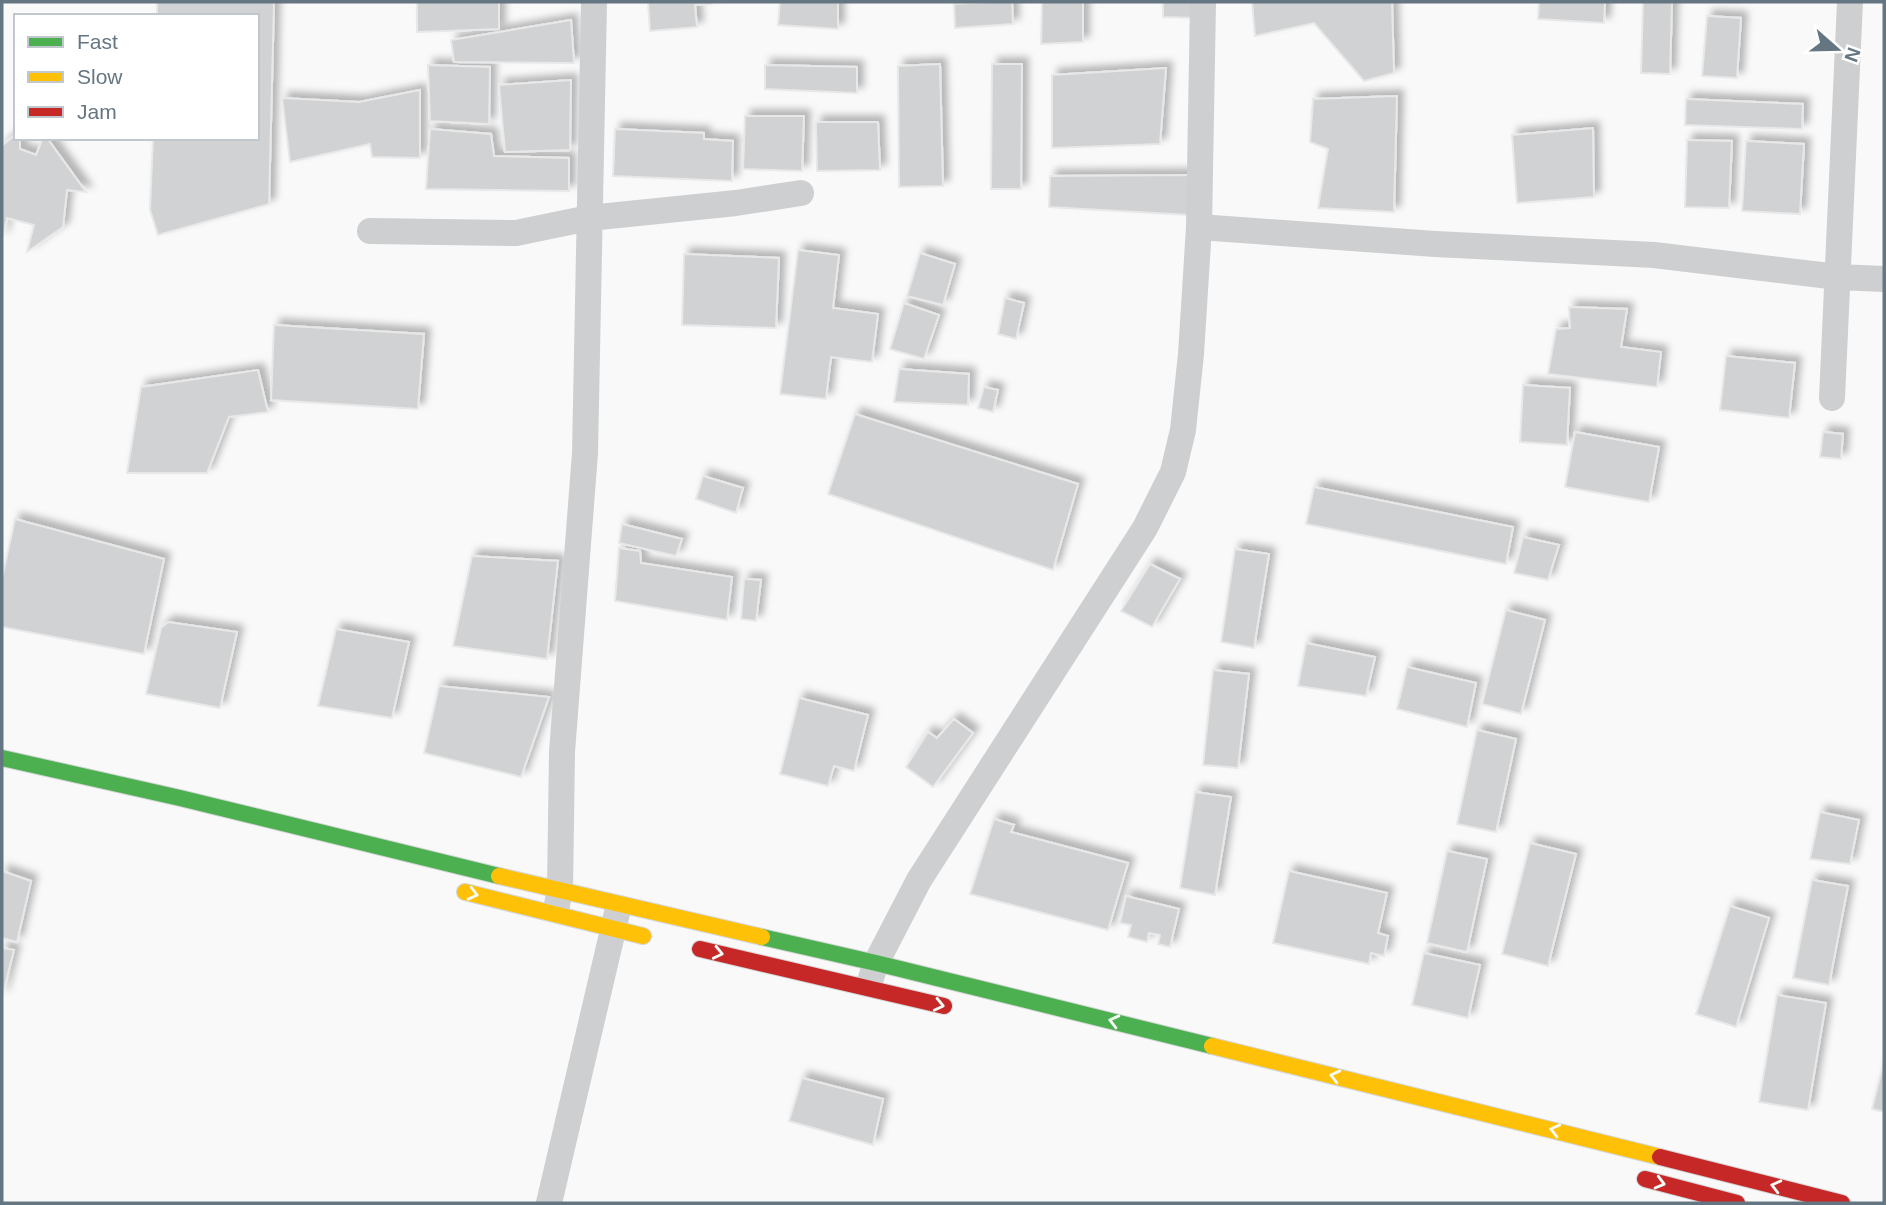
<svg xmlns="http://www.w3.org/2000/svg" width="1886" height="1205" font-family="Arial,sans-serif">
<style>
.building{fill:#d0d2d3;stroke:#e8e8e8;stroke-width:2;filter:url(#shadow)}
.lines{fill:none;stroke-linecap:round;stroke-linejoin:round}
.fast-casing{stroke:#d5d6d7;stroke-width:18}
.slow-casing{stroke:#d5d6d7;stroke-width:18}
.jam-casing{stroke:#d5d6d7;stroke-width:18}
.street{stroke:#cecfd0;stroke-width:26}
.fast{stroke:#4caf50;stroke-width:16}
.slow{stroke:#ffc107;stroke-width:16}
.jam{stroke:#c62828;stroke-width:16}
.oneway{stroke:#f6fbf6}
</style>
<defs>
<filter id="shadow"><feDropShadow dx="6" dy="-6" stdDeviation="3.5" flood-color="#0004"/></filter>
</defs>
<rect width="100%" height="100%" fill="#f9f9f9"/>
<path class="building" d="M 157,2 L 274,2 L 269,204 L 158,235 L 150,210 L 153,138 L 257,138 L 257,16 L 157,16 Z
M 417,2 L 499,2 L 499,29 L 417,32 Z
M 648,2 L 711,2 L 711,4 L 695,5 L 697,27 L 650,31 Z
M 780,2 L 838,2 L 838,29 L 778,25 Z
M 991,2 L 1012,2 L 1013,24 L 955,28 L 954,4 Z
M 1042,2 L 1083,2 L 1083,42 L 1041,44 Z
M 1163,2 L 1195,2 L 1195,18 L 1163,17 Z
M 1252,2 L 1392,2 L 1394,73 L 1364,81 L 1314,23 L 1255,36 Z
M 1539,2 L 1605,2 L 1604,23 L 1538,19 Z
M 1643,2 L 1672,2 L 1670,74 L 1641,73 Z
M 1707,16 L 1741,18 L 1737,78 L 1702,76 Z
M 571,20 L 574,63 L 454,62 L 451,40 Z
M 940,64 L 943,186 L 899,187 L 898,66 Z
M 992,64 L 1022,64 L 1021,189 L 991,189 Z
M 428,65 L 490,67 L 489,124 L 430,121 Z
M 765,65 L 857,67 L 857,93 L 765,89 Z
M 1166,68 L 1160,144 L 1052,148 L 1052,75 Z
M 571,80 L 570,150 L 505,152 L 499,85 Z
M 420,90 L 420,158 L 372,157 L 370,144 L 290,162 L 282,98 L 359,102 Z
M 1397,96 L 1394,212 L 1318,208 L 1328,149 L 1310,142 L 1313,99 Z
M 1686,99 L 1803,104 L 1802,129 L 1685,125 Z
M 745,116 L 804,116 L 802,171 L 743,169 Z
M 816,122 L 878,122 L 880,170 L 817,171 Z
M 1593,128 L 1594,197 L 1517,203 L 1512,135 Z
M 430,129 L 491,134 L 494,156 L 569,158 L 569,191 L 426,189 Z
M 615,129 L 704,133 L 704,139 L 733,141 L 732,181 L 613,176 Z
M 16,134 L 16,138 L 20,138 L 20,149 L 36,155 L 43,138 L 47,138 L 86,192 L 67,190 L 63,227 L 27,252 L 34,225 L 7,218 L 2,239 L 2,146 Z
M 1687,140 L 1732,141 L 1729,208 L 1685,207 Z
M 1746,141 L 1804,144 L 1800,214 L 1742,211 Z
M 1192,175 L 1190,215 L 1049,207 L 1050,176 Z
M 798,250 L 839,255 L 833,308 L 878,314 L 872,362 L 831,357 L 826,399 L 780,394 Z
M 920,253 L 955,264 L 943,305 L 907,296 Z
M 684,254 L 779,258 L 776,328 L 682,325 Z
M 1005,298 L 1024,303 L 1016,339 L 998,334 Z
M 904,303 L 939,315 L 924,359 L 890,349 Z
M 1569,307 L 1627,309 L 1621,347 L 1661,352 L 1657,387 L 1548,374 L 1556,329 L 1570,328 Z
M 274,325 L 424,334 L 418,409 L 271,400 Z
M 1726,356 L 1795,363 L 1789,418 L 1720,410 Z
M 899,369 L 969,374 L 968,405 L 894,402 Z
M 258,370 L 268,412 L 229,417 L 207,473 L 127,473 L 141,387 Z
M 1523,385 L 1570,388 L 1567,445 L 1520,442 Z
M 984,387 L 998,390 L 993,412 L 978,408 Z
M 855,414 L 1078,484 L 1053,570 L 828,494 Z
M 1575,432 L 1659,447 L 1649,502 L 1565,487 Z
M 1823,432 L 1843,434 L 1841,459 L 1820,457 Z
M 703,476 L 743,488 L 736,513 L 696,499 Z
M 1314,487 L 1513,527 L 1506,564 L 1306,524 Z
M 15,519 L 164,559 L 144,654 L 2,627 L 2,579 Z
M 622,524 L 682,539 L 676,556 L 619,543 Z
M 1523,537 L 1559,545 L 1548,580 L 1514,573 Z
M 619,548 L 640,551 L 641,563 L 732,577 L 727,620 L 615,601 Z
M 1235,549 L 1269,554 L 1254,648 L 1221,642 Z
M 472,556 L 558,561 L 547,659 L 453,646 Z
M 1150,564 L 1180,579 L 1152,627 L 1121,611 Z
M 744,579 L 761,580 L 756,621 L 741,619 Z
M 1506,610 L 1545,620 L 1521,714 L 1482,704 Z
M 168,622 L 237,632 L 220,708 L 146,694 L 161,628 Z
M 336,629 L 409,642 L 392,718 L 318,706 Z
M 1306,643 L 1375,657 L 1366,696 L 1298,686 Z
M 1407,667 L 1476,683 L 1467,727 L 1397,709 Z
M 1213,670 L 1249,674 L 1238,768 L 1203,765 Z
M 439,686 L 549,697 L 521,777 L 424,753 Z
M 799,698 L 868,715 L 854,771 L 834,766 L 828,786 L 780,774 Z
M 954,719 L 973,733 L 933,787 L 906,767 L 928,732 L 937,738 Z
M 1477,730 L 1516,739 L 1496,832 L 1457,824 Z
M 1195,792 L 1231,797 L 1215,895 L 1180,888 Z
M 1820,812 L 1859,820 L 1850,864 L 1810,859 Z
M 994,819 L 1014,825 L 1011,832 L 1128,863 L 1108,930 L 970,894 Z
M 1530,843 L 1576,854 L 1548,966 L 1502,954 Z
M 1447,851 L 1487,859 L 1467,952 L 1427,943 Z
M 2,871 L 31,881 L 17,942 L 2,938 Z
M 1289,871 L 1387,893 L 1378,933 L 1388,936 L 1384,956 L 1371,953 L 1369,964 L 1273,943 Z
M 1812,880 L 1848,886 L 1829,985 L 1793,978 Z
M 1126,896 L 1179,909 L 1170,947 L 1158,944 L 1160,935 L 1149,933 L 1147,942 L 1128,937 L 1131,925 L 1120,923 Z
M 1730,906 L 1769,918 L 1736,1027 L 1696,1014 Z
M 2,948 L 14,950 L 2,997 Z
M 1424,953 L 1480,965 L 1468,1018 L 1412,1005 Z
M 1777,995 L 1826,1003 L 1808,1110 L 1759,1102 Z
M 1884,1061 L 1884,1112 L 1872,1109 Z
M 802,1078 L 883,1099 L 873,1145 L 789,1121 Z"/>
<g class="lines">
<defs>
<path id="fast" d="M 2,758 L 180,798 L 499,876
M 762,937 L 876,963 L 1212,1046"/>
<path id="slow" d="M 499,876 L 762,937
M 465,892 L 643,936
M 1212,1046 L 1660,1157"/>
<path id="jam" d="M 700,949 L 944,1006
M 1660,1157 L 1842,1203
M 1645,1179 L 1737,1203"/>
</defs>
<use href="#fast" class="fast-casing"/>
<use href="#slow" class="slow-casing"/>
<use href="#jam" class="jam-casing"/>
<path class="street" d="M 1199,227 L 1435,244 L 1654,255 L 1838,277 L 1884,279
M 370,231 L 516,233 L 589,218 L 736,203 L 801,193
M 1832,398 L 1850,2
M 557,905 L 560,889 L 562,752 L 585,453 L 594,2
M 871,978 L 876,963 L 919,880 L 1145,528 L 1173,472 L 1183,430 L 1191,354 L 1199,227 L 1203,2
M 549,1203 L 617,913"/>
<use href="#fast" class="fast"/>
<use href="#slow" class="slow"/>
<use href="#jam" class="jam"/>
</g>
<defs><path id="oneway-chevron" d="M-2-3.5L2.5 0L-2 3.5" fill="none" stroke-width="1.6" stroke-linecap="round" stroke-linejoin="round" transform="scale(1.75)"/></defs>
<g class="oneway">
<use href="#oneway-chevron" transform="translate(473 894) rotate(14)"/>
<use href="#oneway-chevron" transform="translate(718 953) rotate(13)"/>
<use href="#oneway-chevron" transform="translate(939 1005) rotate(13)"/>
<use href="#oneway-chevron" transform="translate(1114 1021) rotate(-166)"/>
<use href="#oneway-chevron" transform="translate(1335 1076) rotate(-166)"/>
<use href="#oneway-chevron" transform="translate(1555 1130) rotate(-166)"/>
<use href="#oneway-chevron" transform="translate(1660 1183) rotate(15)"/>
<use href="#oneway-chevron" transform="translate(1776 1186) rotate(-166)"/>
</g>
<rect width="1886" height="1205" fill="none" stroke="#657683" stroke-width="7"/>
<rect x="14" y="14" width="245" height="126" fill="#ffffff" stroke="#c1c8cd" stroke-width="2"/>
<rect x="28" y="37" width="35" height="10" fill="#4caf50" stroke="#c1c8cd" stroke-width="2"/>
<text x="77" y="49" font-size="21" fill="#657683">Fast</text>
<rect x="28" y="72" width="35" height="10" fill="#ffc107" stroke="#c1c8cd" stroke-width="2"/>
<text x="77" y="84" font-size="21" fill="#657683">Slow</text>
<rect x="28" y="107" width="35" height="10" fill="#c62828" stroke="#c1c8cd" stroke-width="2"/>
<text x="77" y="119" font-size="21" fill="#657683">Jam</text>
<g transform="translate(1837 49) rotate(110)" stroke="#ffffff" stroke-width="5" paint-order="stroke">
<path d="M0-5L12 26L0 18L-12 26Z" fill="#657683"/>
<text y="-10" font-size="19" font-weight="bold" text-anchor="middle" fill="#657683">N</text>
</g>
</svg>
